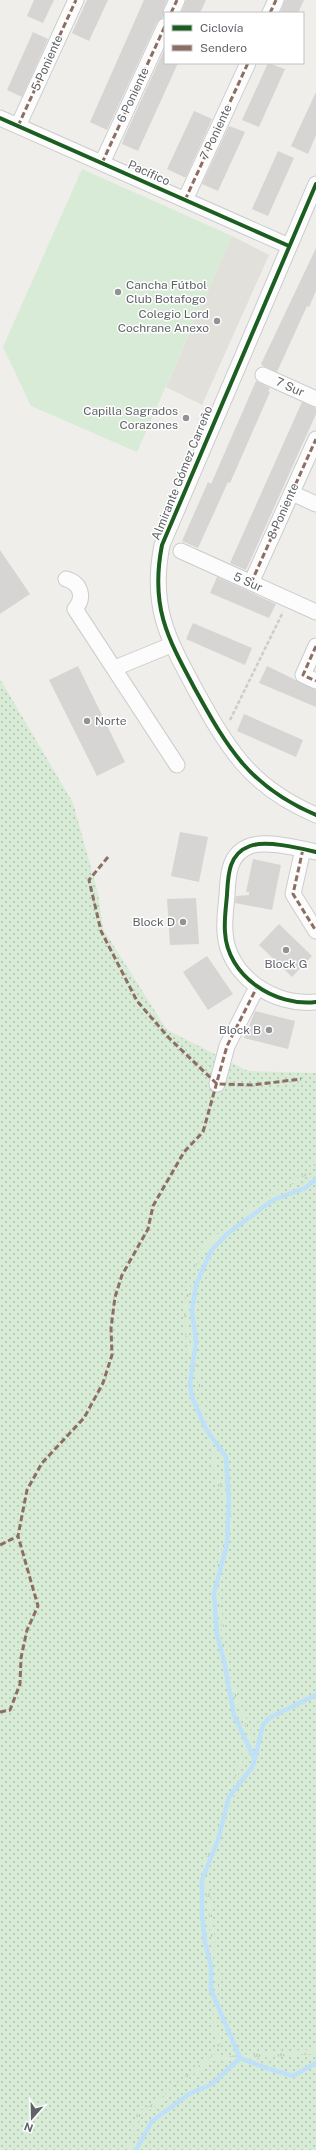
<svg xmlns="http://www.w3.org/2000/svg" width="316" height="2150" font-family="'Public Sans',sans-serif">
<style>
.education{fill:#e2e0da}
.grass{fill:url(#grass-dots)}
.park{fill:url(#park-tufts)}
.pitch{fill:#d8ebd6}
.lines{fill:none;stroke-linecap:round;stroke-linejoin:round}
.stream{stroke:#bfe0f9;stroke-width:4.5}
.building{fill:#d6d5d3}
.minor-casing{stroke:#cbcccc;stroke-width:17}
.path{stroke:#cacfcc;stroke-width:2.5;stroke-dasharray:4 2;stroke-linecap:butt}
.minor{stroke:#fdfcfc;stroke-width:15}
.quiet{stroke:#8d6e63;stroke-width:3;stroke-dasharray:6 3;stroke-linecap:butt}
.cycleway-casing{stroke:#fff;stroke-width:6}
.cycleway{stroke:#1b5e20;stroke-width:4}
.poi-dot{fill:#919496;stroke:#fff;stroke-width:1.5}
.labels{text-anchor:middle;stroke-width:3;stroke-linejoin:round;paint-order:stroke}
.street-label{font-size:12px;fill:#5f6368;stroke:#fff}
.poi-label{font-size:12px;fill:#5f6368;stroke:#fff;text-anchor:end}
</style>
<defs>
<pattern id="grass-dots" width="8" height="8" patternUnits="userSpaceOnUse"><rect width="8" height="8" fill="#d8ebd6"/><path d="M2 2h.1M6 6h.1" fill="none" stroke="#b2c2b1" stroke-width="1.8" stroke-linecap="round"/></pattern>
<pattern id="park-tufts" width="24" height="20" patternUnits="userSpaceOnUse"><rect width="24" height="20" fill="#d8ebd6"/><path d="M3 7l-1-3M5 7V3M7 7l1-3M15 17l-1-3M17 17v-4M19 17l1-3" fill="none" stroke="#b2c2b1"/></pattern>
</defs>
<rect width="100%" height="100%" fill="#efeeea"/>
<path class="education" d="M 232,236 L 269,255 L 202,405 L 166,387 Z"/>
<path class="grass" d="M 0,679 L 73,803 L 98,893 L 103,929 L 167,1030 L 248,1071 L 316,1073 L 316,2150 L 0,2150 Z"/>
<path class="park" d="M 316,1158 L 316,1164 L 307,1175 L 280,1192 L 271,1200 L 239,1219 L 205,1249 L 192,1274 L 187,1306 L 187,1335 L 200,1374 L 201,1403 L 214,1449 L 217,1474 L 231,1503 L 232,1514 L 232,1526 L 222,1556 L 218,1597 L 223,1619 L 228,1672 L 250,1728 L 251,1738 L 238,1773 L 235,1797 L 220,1826 L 215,1846 L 205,1867 L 208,1878 L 219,1983 L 215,2020 L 221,2043 L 213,2057 L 316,2049 L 316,2054 L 214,2061 L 187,2078 L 163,2100 L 139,2118 L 130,2150 L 128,2150 L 137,2113 L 159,2100 L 190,2072 L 210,2058 L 217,2046 L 217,2040 L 213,2029 L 216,1981 L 214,1952 L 210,1931 L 208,1905 L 202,1870 L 218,1823 L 233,1796 L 236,1771 L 248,1740 L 248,1732 L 229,1683 L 225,1667 L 221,1620 L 216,1609 L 215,1584 L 219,1557 L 229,1530 L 229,1506 L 217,1484 L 214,1472 L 212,1452 L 199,1401 L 198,1377 L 186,1343 L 183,1311 L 196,1257 L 209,1241 L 249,1209 L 267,1200 L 278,1190 L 305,1174 Z"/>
<path class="pitch" d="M 82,169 L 232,236 L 137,452 L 31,406 L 3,347 Z"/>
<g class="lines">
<path class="stream" d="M 254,1758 L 234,1715 L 224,1661 L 217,1635 L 214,1593 L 227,1544 L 229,1503 L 226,1457 L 206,1429 L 192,1397 L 190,1384 L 196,1341 L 192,1311 L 196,1285 L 211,1251 L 227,1234 L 273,1200 L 305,1188 L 316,1179
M 240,2058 L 266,2068 L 293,2076 L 316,2063
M 136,2150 L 152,2121 L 189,2094 L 212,2084 L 240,2058 L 211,1990 L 211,1966 L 205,1942 L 202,1916 L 202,1880 L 218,1840 L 229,1797 L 253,1766 L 263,1725 L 269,1718 L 316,1695"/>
</g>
<path class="building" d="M 34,0 L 54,0 L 43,23 L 27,16 Z
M 87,0 L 108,0 L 89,41 L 72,33 Z
M 144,0 L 167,0 L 163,10 L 163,17 L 157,22 L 107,130 L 90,122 Z
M 186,0 L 206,0 L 200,13 L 181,13 Z
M 285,0 L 304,0 L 298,13 L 280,13 Z
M 33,32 L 48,39 L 22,97 L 7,90 Z
M 165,48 L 165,63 L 178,63 L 138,151 L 122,144 L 124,138 Z
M 268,63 L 285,69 L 259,127 L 242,120 Z
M 316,92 L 316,135 L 308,154 L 291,146 Z
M 194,111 L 212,119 L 186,177 L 184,177 L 167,169 Z
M 229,126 L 245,132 L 218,191 L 202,184 Z
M 278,151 L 294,158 L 268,216 L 252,209 Z
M 316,248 L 316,291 L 309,307 L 307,306 L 277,372 L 263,366 L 261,364 Z
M 256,381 L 270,388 L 268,391 L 270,392 L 230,483 L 228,482 L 198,548 L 182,541 L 208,482 L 211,484 Z
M 302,402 L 316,408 L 316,414 L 246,570 L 230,563 Z
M 0,550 L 30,594 L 0,614 Z
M 217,577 L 276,604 L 269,618 L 210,593 Z
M 193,623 L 252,648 L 245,665 L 186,639 Z
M 78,666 L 125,762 L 97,776 L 49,680 Z
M 267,666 L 316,690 L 316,707 L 259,683 Z
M 244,714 L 303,740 L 296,757 L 237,731 Z
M 180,832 L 208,837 L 199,882 L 171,876 Z
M 253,859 L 281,865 L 272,910 L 235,903 L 236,896 L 249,895 L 249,892 L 246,892 Z
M 196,898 L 199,944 L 170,945 L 167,899 Z
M 279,924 L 312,956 L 292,977 L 259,945 Z
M 207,956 L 233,994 L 208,1010 L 183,972 Z
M 255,1011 L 295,1021 L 288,1049 L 244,1038 Z"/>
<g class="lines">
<defs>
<path id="minor" d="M 171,13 L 177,0
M 270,13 L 276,0
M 0,118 L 289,246
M 18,126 L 76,0
M 102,163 L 165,26
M 316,184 L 162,545 C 150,606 167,637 195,689 C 228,749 250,787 316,815
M 185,200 L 248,63
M 263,375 L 316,399
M 292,493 L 316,504
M 181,551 L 316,612
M 66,579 C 81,583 85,598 75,609 L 177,765
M 251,583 L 316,439
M 316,646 L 303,675 L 316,681
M 115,668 L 171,645
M 303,849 L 293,894 L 316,931
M 316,852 C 299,848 266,840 250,846 C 228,854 228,876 227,895 C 226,907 224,920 225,932 C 227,976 275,1007 316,1002
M 217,1084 L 227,1046 L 257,987"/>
</defs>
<use href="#minor" class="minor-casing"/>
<path class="path" d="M 230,720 L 283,612"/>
<use href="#minor" class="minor"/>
<path class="quiet" d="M 171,13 L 177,0
M 270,13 L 276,0
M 18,126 L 76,0
M 102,163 L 165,26
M 185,200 L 248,63
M 251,583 L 316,439
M 316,646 L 303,675 L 316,681
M 303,849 L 293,894 L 316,931
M 108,857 L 89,880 L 101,931 L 137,1001 L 169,1038 L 217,1084 L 252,1085 L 301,1079
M 0,1545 L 18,1536
M 0,1712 L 10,1710 L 20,1684 L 21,1658 L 27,1630 L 38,1606 L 18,1536 L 27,1490 L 42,1463 L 84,1418 L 103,1383 L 112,1355 L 111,1328 L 115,1297 L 122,1275 L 148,1229 L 153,1206 L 184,1152 L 203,1132 L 227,1046 L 257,987"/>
<defs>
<path id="cycleway" d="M 0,118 L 289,246
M 316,184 L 162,545 C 150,606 167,637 195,689 C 228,749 250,787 316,815
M 316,852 C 299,848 266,840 250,846 C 228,854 228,876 227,895 C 226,907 224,920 225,932 C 227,976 275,1007 316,1002"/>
</defs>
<use href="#cycleway" class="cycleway-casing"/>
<use href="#cycleway" class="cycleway"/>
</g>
<g class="poi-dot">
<circle cx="118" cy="292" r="4"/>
<circle cx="217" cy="321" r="4"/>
<circle cx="186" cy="418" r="4"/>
<circle cx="87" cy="721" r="4"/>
<circle cx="183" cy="922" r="4"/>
<circle cx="286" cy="950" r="4"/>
<circle cx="269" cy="1030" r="4"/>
</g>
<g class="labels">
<g class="street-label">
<text transform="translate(47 63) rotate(-66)" y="4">5 Poniente</text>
<text transform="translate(133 95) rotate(-65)" y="4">6 Poniente</text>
<text transform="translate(216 132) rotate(-65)" y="4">7 Poniente</text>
<text transform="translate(149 173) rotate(24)" y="4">Pacífico</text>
<text transform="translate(290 387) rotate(24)" y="4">7 Sur</text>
<text transform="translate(182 473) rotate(-68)" y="4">Almirante Gómez Carreño</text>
<text transform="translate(283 511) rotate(-66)" y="4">8 Poniente</text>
<text transform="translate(248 582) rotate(24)" y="4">5 Sur</text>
</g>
<g class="poi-label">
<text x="126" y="289" text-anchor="start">Cancha Fútbol<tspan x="126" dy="14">Club Botafogo</tspan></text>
<text x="209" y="318">Colegio Lord<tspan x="209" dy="14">Cochrane Anexo</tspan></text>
<text x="178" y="415">Capilla Sagrados<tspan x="178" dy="14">Corazones</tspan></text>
<text x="95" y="725" text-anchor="start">Norte</text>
<text x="175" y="926">Block D</text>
<text x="286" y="968" text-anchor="middle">Block G</text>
<text x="261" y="1034">Block B</text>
</g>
</g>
<rect x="164" y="12" width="140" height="52" fill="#ffffff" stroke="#bfc1c3"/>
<rect x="172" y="25" width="20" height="6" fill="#1b5e20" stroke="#bfc1c3"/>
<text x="200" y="32" font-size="12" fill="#5f6368">Ciclovía</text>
<rect x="172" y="45" width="20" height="6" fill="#8d6e63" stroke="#bfc1c3"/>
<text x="200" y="52" font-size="12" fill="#5f6368">Sendero</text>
<g transform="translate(32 2118) rotate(200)" stroke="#ffffff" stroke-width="3" paint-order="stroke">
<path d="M0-3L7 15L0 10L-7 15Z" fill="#5f6368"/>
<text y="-6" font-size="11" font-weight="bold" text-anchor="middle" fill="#5f6368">N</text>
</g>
</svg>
